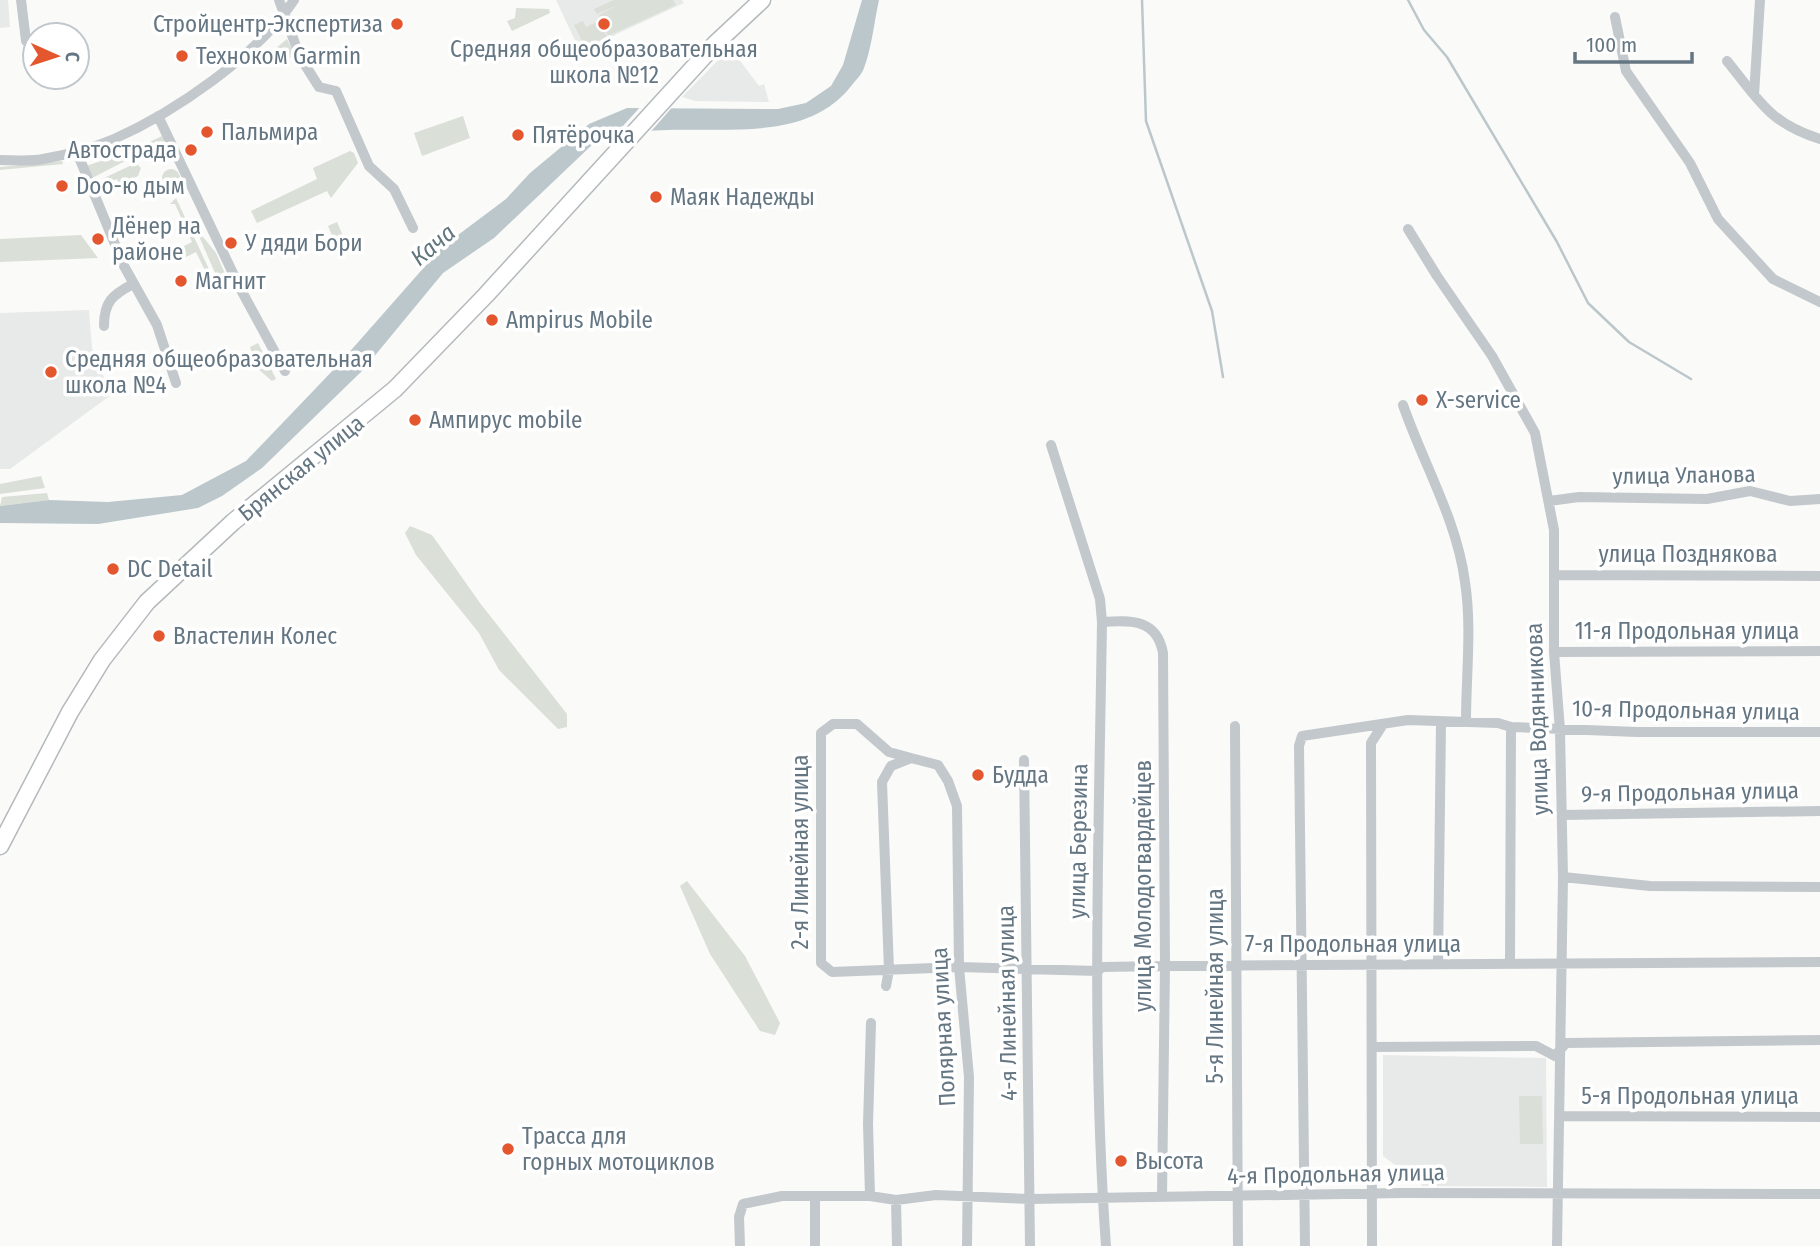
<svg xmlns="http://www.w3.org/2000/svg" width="1820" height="1246" font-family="'Fira Sans Condensed',sans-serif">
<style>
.built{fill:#e8e9e9}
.green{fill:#dadfd7}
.water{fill:#bbc7cb}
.pier{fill:#fafaf8}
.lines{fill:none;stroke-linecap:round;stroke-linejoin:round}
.stream{stroke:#bbc7cb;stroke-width:2.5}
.highway-casing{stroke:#b4b9bd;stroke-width:19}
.minor{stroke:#c3c8cc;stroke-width:10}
.highway{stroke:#fff;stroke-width:16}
.poi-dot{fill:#e4572e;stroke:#fff;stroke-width:2.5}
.labels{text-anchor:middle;stroke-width:7;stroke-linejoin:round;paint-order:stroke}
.poi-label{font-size:23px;fill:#657683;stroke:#fff;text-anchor:start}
.street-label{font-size:23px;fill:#657683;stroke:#fff}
.water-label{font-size:24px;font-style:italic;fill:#60757c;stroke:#fff}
</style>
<rect width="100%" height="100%" fill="#fafaf8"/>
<path class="built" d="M 0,0 L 8,0 L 10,27 L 0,28 Z
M 556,0 L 682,0 L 684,3 L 580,51 Z
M 735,54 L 759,86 L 764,84 L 769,102 L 695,101 L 682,97 L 722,56 Z
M 89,310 L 92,348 L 111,395 L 10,469 L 0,469 L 0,313 Z
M 1383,1055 L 1546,1058 L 1547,1187 L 1423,1186 L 1383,1156 Z"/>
<path class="green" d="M 614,0 L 673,0 L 676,5 L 608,36 L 599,15 L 618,5 L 597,14 L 594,9 Z
M 516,8 L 549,9 L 550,13 L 512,31 L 507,21 L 515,18 Z
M 583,21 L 586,27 L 599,21 L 607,37 L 585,47 L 574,25 Z
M 287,39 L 294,54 L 289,59 L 267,64 L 263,59 Z
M 463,116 L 470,138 L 422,156 L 414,133 Z
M 162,136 L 168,147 L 157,153 L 141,146 Z
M 134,150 L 135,156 L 92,178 L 86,166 Z
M 350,151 L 354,153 L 358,163 L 331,198 L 327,191 L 257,223 L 251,211 L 317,179 L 313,168 Z
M 62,161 L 63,164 L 0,170 L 0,167 Z
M 136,163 L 141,168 L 138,176 L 120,185 L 117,179 L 104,184 L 102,179 Z
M162 178a9 9 0 1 1 18 0a9 9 0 1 1-18 0Z
M 176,198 L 219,291 L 216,293 L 196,252 L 186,257 L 182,247 L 192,242 L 175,204 L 170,204 Z
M 337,222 L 347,245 L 338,249 L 328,226 Z
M 195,227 L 216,253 L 230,285 L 222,289 Z
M 81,235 L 98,258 L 0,262 L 0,239 Z
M 258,343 L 276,379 L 272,381 L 257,368 L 250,347 Z
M 41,476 L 45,488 L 0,494 L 0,484 Z
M 47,493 L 49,500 L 0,506 L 2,497 Z
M 410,526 L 432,535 L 480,603 L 567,714 L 567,727 L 558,729 L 499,670 L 479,633 L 416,555 L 405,533 Z
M 687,881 L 745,956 L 780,1023 L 775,1035 L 760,1031 L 710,954 L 680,886 Z
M 1519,1096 L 1542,1096 L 1543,1144 L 1520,1144 Z"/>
<path class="water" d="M 862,0 L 879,0 C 874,22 872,47 864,68 C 862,74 856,80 852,85 C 794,161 670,109 594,143 L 494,238 L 443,273 L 363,370 L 262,468 L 222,496 L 198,508 L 98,524 L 0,523 L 0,506 L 49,500 L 108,502 L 182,495 L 246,461 L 338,365 L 442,247 L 506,199 L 530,173 L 589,124 L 627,108 L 778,109 L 806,103 L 831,86 L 843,65 Z"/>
<path class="pier" d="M 643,104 L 675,104 L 647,136 L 611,139 Z"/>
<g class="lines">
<path class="stream" d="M 1142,0 L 1146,121 L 1212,311 L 1223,377
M 1408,0 L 1424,30 L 1447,57 L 1557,242 L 1588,303 L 1629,342 L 1691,379"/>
<defs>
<path id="highway" d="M 0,846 L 70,712 L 102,660 L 147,602 L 233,522 L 395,389 L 486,295 L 716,43 L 762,0"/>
</defs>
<use href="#highway" class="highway-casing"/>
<path class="minor" d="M 21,0 L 26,41
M 279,0 L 300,57 L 319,87 L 336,91 L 369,166 L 394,189 L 413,228
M 1615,17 L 1626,71 L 1690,163 L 1718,219 L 1773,279 L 1820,302
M 1727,61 C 1759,100 1769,123 1820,139
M 1754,95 L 1760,0
M 158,116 L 240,288 L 285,371
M 76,150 L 124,266 L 157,325 L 176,383
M 0,160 C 14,160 29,162 43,159 C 65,155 93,148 114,139 C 175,112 258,55 294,0
M 1408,229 L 1437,276 L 1492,356 L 1535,433 L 1554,530 L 1554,652 L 1560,730 L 1563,877 L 1557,1246
M 104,326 C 104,302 112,295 133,284
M 1403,405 C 1423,463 1457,520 1465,582 C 1472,627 1466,676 1466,721
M 1051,445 L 1100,599 L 1102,622 C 1099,830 1091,1038 1106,1246
M 1549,501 L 1579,497 L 1707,499 L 1750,491 L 1790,501 L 1820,499
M 1555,575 L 1820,576
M 1102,622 C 1131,620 1157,619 1163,653 L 1165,966 L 1162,1197
M 1554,652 L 1820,651
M 1235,726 L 1238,1246
M 911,758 L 889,752 L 857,724 L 833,724 L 821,733 L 821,963 L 832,972 L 959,967 L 1098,971 L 1102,967 L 1165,966 L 1820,962
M 1024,760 L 1030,1246
M 1562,815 L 1820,811
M 1563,877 L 1650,886 L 1820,887
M 1438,963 L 1441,723
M 1510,964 L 1511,727
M 886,986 L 889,970 L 882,782 L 891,766 L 911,758 L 938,765 L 948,781 L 957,806 L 959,967 L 969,1077 L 967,1246
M 1373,1047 L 1536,1046 L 1555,1056 L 1566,1043 L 1820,1040
M 1560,1116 L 1820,1117
M 870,1196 L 868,1124 L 871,1023
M 815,1198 L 815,1246
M 896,1200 L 897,1246
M 740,1246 L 739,1217 L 743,1204 L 782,1196 L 870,1196 L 896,1200 L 936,1195 L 1030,1199 L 1402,1193 L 1820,1194
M 1305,1246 L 1299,746 L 1302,736 L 1408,720 L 1498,723 L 1511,727 L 1637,732 L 1820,732
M 1372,1246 L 1371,743 L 1382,726"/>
<use href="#highway" class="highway"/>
</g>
<g class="poi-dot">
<circle cx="397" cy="24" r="7"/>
<circle cx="604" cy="24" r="7"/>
<circle cx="182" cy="56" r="7"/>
<circle cx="207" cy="132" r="7"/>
<circle cx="518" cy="135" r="7"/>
<circle cx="191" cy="150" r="7"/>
<circle cx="62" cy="186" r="7"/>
<circle cx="656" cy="197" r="7"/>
<circle cx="98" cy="239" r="7"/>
<circle cx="231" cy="243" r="7"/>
<circle cx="181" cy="281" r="7"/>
<circle cx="492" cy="320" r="7"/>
<circle cx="51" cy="372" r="7"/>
<circle cx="1422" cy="400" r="7"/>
<circle cx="415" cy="420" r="7"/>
<circle cx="113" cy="569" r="7"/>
<circle cx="159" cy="636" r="7"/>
<circle cx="978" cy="775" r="7"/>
<circle cx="508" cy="1149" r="7"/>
<circle cx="1121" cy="1161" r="7"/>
</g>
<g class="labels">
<g class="poi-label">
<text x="383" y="32" text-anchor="end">Стройцентр-Экспертиза</text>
<text x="604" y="57" text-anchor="middle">Средняя общеобразовательная<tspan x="604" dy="26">школа №12</tspan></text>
<text x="196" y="64">Техноком Garmin</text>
<text x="221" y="140">Пальмира</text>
<text x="532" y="143">Пятёрочка</text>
<text x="177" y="158" text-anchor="end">Автострада</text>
<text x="76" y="194">Doo-ю дым</text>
<text x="670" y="205">Маяк Надежды</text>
<text x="112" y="234">Дёнер на<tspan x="112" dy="26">районе</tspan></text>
<text x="245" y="251">У дяди Бори</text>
<text x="195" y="289">Магнит</text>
<text x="506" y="328">Ampirus Mobile</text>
<text x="65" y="367">Средняя общеобразовательная<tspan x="65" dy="26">школа №4</tspan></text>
<text x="1436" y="408">X-service</text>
<text x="429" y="428">Ампирус mobile</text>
<text x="127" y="577">DC Detail</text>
<text x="173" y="644">Властелин Колес</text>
<text x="992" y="783">Будда</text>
<text x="522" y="1144">Трасса для<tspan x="522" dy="26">горных мотоциклов</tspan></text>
<text x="1135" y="1169">Высота</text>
</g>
<g class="street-label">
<text transform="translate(301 468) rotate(-39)" y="8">Брянская улица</text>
<text transform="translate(1684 475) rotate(-1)" y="8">улица Уланова</text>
<text x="1688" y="562">улица Позднякова</text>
<text x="1687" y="639">11-я Продольная улица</text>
<text transform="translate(1686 710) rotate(1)" y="8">10-я Продольная улица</text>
<text transform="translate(1537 719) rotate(-92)" y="8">улица Водянникова</text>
<text transform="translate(1690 792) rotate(-1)" y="8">9-я Продольная улица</text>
<text transform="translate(1078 841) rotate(-89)" y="8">улица Березина</text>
<text transform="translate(800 852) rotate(-90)" y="8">2-я Линейная улица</text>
<text transform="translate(1143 886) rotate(-90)" y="8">улица Молодогвардейцев</text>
<text x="1353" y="952">7-я Продольная улица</text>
<text transform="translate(1215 986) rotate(-90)" y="8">5-я Линейная улица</text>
<text transform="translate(1007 1003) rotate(-91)" y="8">4-я Линейная улица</text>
<text transform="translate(943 1027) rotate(-93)" y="8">Полярная улица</text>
<text x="1690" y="1104">5-я Продольная улица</text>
<text transform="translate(1336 1174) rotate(-1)" y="8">4-я Продольная улица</text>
</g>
<g class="water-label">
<text transform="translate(433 245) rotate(-40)" y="8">Кача</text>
</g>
</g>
<g transform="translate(56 56) rotate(93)"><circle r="33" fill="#ffffff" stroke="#c1c8cd" stroke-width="2"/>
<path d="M0-5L12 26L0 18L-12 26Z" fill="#e4572e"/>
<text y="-10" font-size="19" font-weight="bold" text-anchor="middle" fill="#657683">С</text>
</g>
<path d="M1575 52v10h117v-10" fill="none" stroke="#657683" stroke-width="3.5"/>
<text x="1586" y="52" font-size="21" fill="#657683" stroke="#ffffff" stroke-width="5" paint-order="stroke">100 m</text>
</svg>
